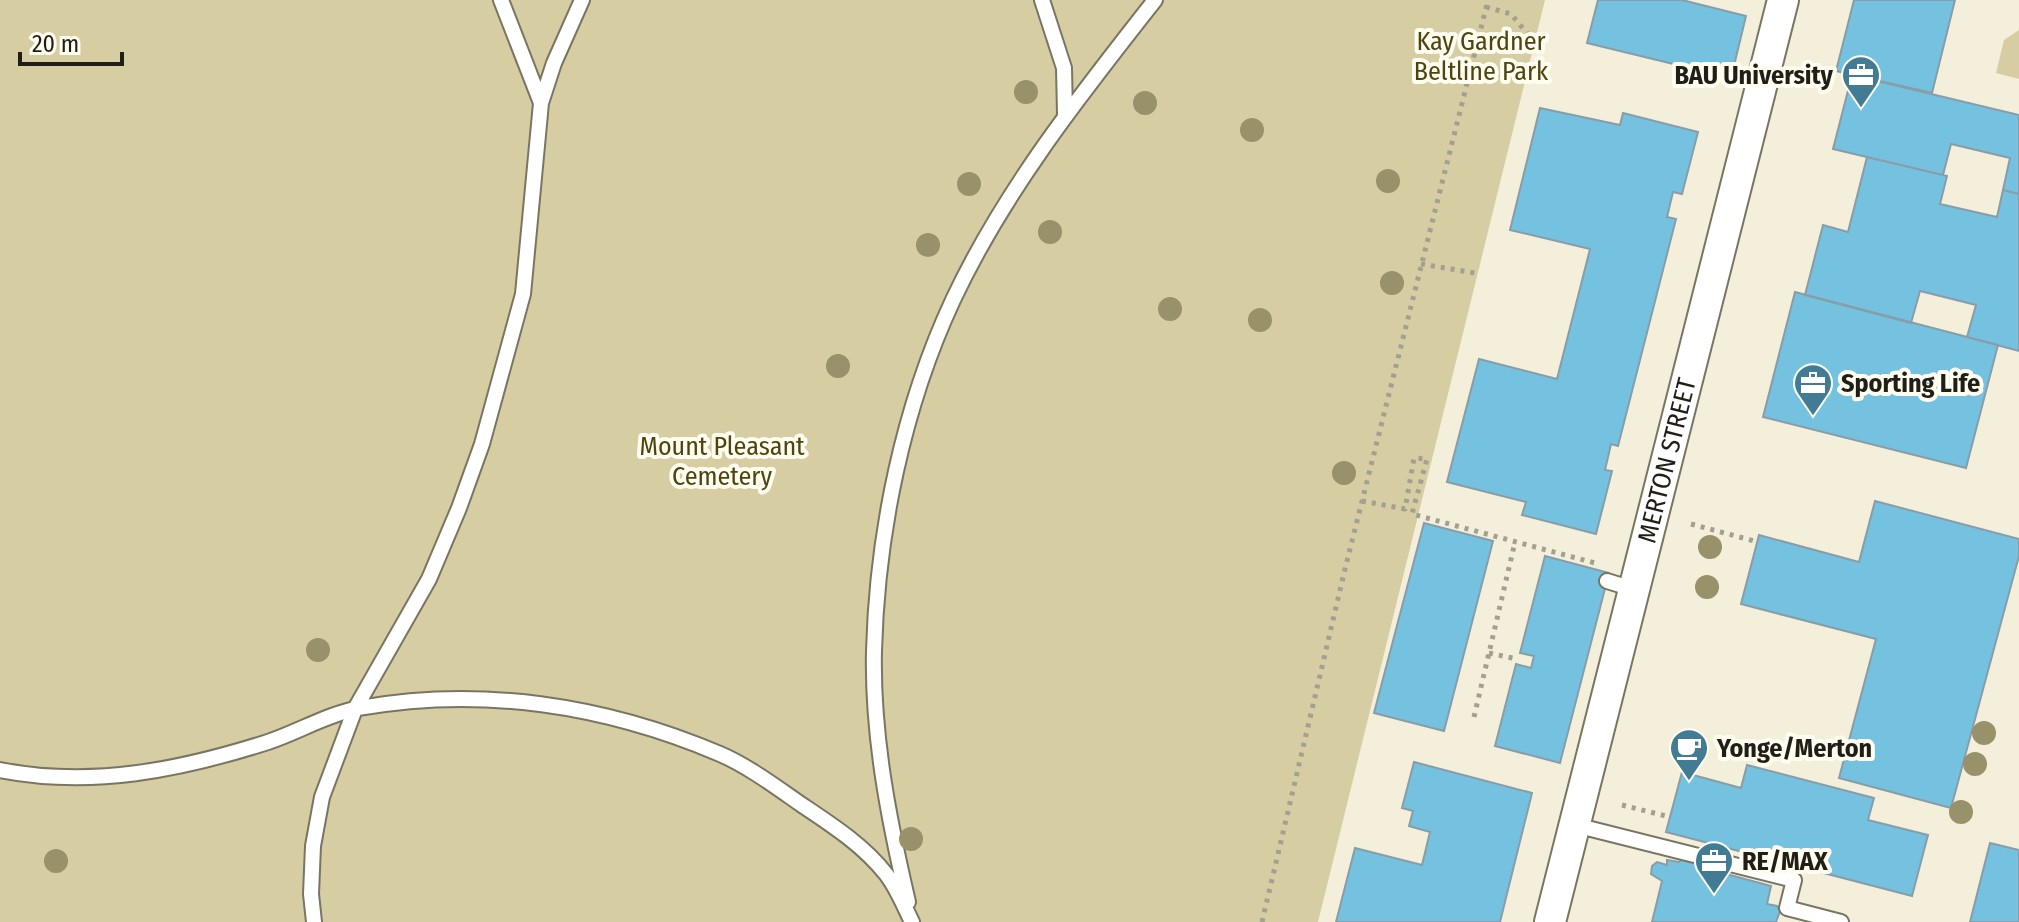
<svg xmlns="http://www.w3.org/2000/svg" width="2019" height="922" font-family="'Fira Sans Condensed',sans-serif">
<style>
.green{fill:#d6cda2}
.building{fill:#74c1e0;stroke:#889da7;stroke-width:2}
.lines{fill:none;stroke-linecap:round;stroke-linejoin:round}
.service-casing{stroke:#797563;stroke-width:18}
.minor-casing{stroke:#797563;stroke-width:34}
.path{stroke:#a4a091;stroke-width:5;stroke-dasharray:4 6;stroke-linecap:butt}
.service{stroke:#fff;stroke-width:14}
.minor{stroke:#fff;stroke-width:30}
.tree{fill:#98916a}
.labels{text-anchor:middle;stroke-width:8;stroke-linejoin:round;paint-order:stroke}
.park-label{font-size:26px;fill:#4e440f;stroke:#fffcf0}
.poi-label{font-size:26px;font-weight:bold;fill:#201e17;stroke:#fffcf0;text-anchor:start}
.street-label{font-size:26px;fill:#201e17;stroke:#fffcf0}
</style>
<rect width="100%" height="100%" fill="#f3efda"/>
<path class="green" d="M 0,0 L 1545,0 L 1318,922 L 0,922 Z
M 2019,30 L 2019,79 L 1996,73 L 2004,40 Z"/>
<path class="building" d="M 1598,0 L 1682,0 L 1746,16 L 1731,78 L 1587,43 Z
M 1854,0 L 1955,0 L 1932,93 L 1836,71 Z
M 1852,75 L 2019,115 L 2019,194 L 2003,190 L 2010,158 L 1951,144 L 1943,175 L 1833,149 Z
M 1540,108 L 1620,125 L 1623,113 L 1698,132 L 1682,194 L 1673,192 L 1667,217 L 1676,219 L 1618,446 L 1611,444 L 1605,470 L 1612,471 L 1596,534 L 1522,515 L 1526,502 L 1447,482 L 1479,359 L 1557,379 L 1590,249 L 1510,230 Z
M 1867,157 L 1947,176 L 1940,204 L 1997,217 L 2003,190 L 2019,194 L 2019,351 L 1967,337 L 1976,305 L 1920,291 L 1911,323 L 1805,295 L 1823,225 L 1848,232 Z
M 1795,292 L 1998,345 L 1966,468 L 1763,417 Z
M 1875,501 L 2019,539 L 2019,556 L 1951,808 L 1839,778 L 1876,639 L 1741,604 L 1759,535 L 1859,562 Z
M 1424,523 L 1493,541 L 1444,731 L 1374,713 Z
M 1545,556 L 1609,573 L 1560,763 L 1495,746 L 1516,664 L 1531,668 L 1534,656 L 1520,653 Z
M 1414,762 L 1532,793 L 1500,922 L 1336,922 L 1355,848 L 1422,865 L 1430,832 L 1409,826 L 1413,811 L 1402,808 Z
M 1747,765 L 1874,798 L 1868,820 L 1928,835 L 1912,896 L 1666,832 L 1682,772 L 1741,788 Z
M 1990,843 L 2019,850 L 2019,922 L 1970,922 Z
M 1684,857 L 1698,859 L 1700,867 L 1771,886 L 1767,904 L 1777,906 L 1780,911 L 1776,922 L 1652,922 L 1662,881 L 1651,874 L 1652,866 L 1657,862 L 1667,865 L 1667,860 L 1679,862 Z"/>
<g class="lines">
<defs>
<path id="service" d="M 1042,0 L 1064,68 L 1065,114
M 541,103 L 554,63 L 582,0
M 1607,581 L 1633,589
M 0,770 C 92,788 180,770 268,742 C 298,732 328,714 359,708 C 481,686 605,705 720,754 C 748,766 776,787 802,805 C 832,825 863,845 886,874 C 897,888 904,906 912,922
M 1575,825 L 1794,880 L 1787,908 L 1841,922
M 908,902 C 889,821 872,735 874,651 C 877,534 903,407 953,300 C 1004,191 1081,94 1155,0
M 314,922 L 311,894 L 313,846 L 322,797 L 355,709 L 429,579 L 459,508 L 482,444 L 523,294 L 541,103 L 501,0"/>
<g id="minor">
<path id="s1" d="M 1550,922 L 1783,0"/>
</g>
</defs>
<use href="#service" class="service-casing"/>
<use href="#minor" class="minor-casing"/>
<path class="path" d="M 1486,7 L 1511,14 L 1531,38
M 1421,264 L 1475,273
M 1362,501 L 1405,509 L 1414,458 L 1427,459 L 1412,514 L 1595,563
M 1691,524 L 1758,542
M 1489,653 L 1517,659
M 1474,717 L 1515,542
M 1622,805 L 1670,817
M 1262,922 L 1345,569 L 1488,0"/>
<use href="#service" class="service"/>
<use href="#minor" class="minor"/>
</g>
<g class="tree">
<circle cx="1026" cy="92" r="12"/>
<circle cx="1145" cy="103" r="12"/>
<circle cx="1252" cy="130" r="12"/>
<circle cx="1388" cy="181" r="12"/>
<circle cx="969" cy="184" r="12"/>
<circle cx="1050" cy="232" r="12"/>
<circle cx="928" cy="245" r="12"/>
<circle cx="1392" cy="283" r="12"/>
<circle cx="1170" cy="309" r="12"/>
<circle cx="1260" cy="320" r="12"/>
<circle cx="838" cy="366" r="12"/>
<circle cx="1344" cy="473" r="12"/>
<circle cx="1710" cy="547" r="12"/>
<circle cx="1707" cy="587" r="12"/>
<circle cx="318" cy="650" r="12"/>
<circle cx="1984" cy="733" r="12"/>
<circle cx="1975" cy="764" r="12"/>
<circle cx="1961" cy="812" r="12"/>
<circle cx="911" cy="839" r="12"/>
<circle cx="56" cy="861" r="12"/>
</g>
<defs>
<symbol id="office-pin" viewBox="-11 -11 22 30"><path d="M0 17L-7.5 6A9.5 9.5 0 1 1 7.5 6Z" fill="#417c94" stroke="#fffcf0"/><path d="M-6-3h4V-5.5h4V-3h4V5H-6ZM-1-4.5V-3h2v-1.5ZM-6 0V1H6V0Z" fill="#fff"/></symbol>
<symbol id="cafe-pin" viewBox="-11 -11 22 30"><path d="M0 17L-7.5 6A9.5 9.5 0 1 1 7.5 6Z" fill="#417c94" stroke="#fffcf0"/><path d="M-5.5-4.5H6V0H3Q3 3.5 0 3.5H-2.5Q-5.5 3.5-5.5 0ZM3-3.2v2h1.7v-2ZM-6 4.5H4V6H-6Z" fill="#fff"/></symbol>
</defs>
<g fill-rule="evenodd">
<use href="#office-pin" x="1839" y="53" width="44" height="60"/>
<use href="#office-pin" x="1791" y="361" width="44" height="60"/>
<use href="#cafe-pin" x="1667" y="726" width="44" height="60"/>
<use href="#office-pin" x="1692" y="839" width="44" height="60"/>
</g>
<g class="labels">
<g class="park-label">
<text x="1481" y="50">Kay Gardner<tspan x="1481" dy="30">Beltline Park</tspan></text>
<text x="722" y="455">Mount Pleasant<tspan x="722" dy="30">Cemetery</tspan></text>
</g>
<g class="poi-label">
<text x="1833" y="84" text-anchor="end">BAU University</text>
<text x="1841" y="392">Sporting Life</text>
<text x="1717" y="757">Yonge/Merton</text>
<text x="1742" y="870">RE/MAX</text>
</g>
<g class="street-label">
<text dy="9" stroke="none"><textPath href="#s1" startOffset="476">MERTON STREET</textPath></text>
</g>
</g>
<path d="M20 52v12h102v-12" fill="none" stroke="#201e17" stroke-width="4"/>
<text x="32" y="52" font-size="24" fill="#201e17" stroke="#fffcf0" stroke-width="6" paint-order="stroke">20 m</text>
</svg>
